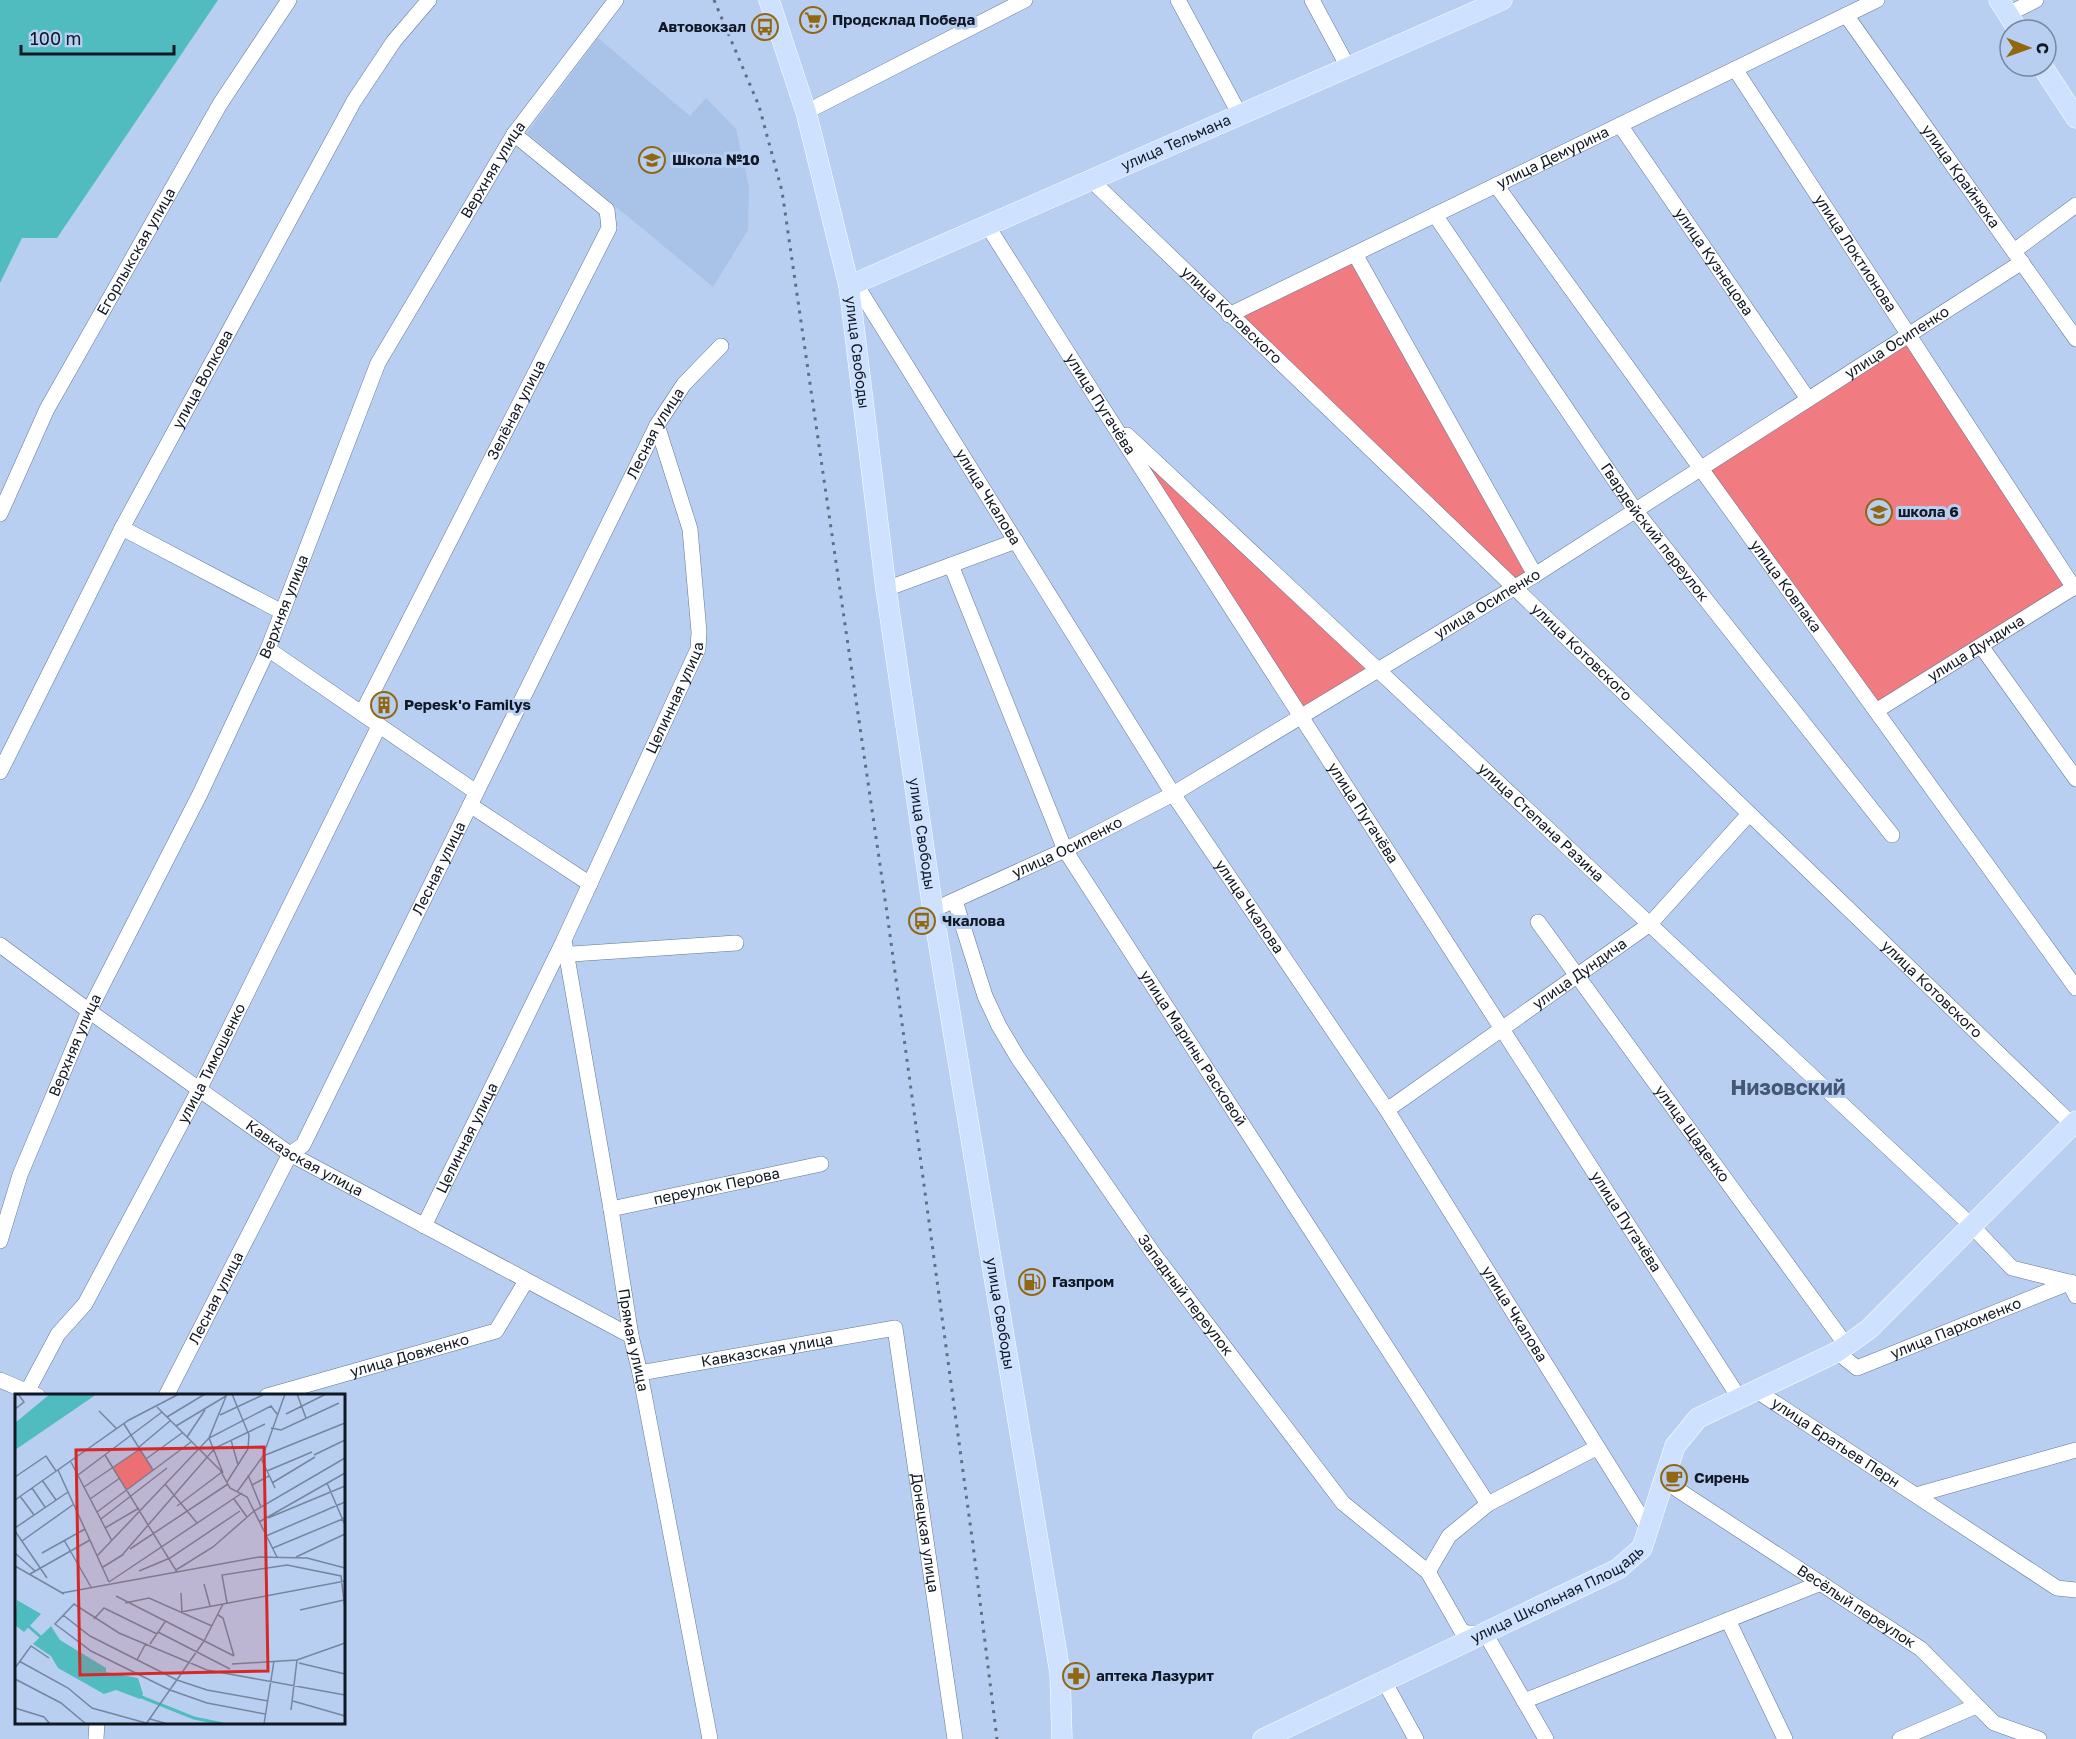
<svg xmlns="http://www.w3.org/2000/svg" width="2076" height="1739" font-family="'Golos Text',sans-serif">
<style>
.built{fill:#a8c2e8}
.green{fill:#f07c82}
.water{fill:#50bcc0}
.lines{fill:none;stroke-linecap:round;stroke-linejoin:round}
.minor-casing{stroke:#637796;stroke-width:16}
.major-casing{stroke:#fff;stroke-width:21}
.minor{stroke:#fff;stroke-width:15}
.major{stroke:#cee2ff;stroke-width:20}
.rail{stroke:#606f85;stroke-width:3;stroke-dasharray:3 6;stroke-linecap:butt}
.labels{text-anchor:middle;stroke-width:6;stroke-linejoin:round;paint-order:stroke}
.poi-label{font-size:15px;font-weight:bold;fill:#101824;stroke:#b9cff1;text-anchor:start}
.street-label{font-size:15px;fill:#101824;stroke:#b9cff1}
.district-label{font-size:21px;font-weight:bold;fill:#445774;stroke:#b9cff1}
.inset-river{fill:none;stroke:#50bcc0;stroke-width:3}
.inset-road{fill:none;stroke:#75869f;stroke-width:1.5}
.view{fill:#d62828;fill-opacity:0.15;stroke:#d62828;stroke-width:3}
.inset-edge{fill:none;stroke:#101824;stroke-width:3}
</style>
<rect width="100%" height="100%" fill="#b9cff1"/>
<path class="built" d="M 598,38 L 690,116 L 706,98 L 736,129 L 749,187 L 748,230 L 713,287 L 527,133 Z"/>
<path class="green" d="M 1355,254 L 1535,575 L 1513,587 L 1229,315 Z
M 1909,335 L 2074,588 L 1876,711 L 1700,468 Z
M 1109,418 L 1378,668 L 1296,718 Z"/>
<path class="water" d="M 0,0 L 218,0 L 57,238 L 22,238 L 0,283 Z"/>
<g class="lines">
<defs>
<g id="minor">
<path d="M 1178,0 L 1240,115"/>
<path d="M 1312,0 L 1348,67"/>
<path d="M 2008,14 L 2036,0"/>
<path id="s1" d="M 1846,15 L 2076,339"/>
<path id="s2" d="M 1735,69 L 2074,588"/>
<path d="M 806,112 L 1025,0"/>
<path id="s3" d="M 1620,125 L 1808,399"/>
<path id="s4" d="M 1091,180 L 2076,1128"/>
<path id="s5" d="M 1496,185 L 2076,988"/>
<path id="s6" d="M 1435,215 L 1635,510 L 1892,835"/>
<path id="s7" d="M 987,225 L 1109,418 L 1740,1399"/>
<path d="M 2014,251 L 2076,205"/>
<path d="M 1355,254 L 1535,575"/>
<path id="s8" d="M 855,283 L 1173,794 L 1387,1110 L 1648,1528"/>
<path id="s9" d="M 1229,315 L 1877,0"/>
<path id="s10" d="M 1127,435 L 1972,1226 L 2012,1268 L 2069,1282 L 2076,1296"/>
<path id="s11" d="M 0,514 L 47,409 L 220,104 L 289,0"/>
<path d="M 122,528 L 282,612"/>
<path id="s12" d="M 951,565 L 1065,850 L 1488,1504"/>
<path d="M 886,589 L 1016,541"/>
<path d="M 1981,646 L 2076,779"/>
<path d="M 268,649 L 476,792"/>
<path id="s13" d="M 1876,711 L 2076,586"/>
<path id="s14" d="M 362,713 L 609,228 L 607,210 L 514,134"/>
<path id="s15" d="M 0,772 L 122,528 L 354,101 L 394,41 L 429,0"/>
<path d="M 470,805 L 590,884"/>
<path id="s16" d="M 955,901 L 985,996 L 999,1026 L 1018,1058 L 1153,1253 L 1343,1503 L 1428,1572 L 1461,1630 L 1467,1633 L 1485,1633 L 1546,1739"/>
<path id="s17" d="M 933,910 L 1065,850 L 1173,794 L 1535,575 L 2022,262"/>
<path id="s18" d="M 1538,922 L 1846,1345"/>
<path id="s19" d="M 564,940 L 611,1209 L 631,1336 L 640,1373 L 710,1739"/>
<path id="s20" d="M 0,945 L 89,1011 L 290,1154 L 631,1336"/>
<path d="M 557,955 L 736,943"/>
<path id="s21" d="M 1387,1110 L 1650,924 L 1749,814"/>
<path id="s22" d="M 611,1209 L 821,1164"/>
<path id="s23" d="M 424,1226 L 564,940 L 698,649 L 699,632 L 690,529 L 657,425"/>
<path id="s24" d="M 0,1241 L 20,1175 L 89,1011 L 200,794 L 268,649 L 378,363 L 514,134 L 616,0"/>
<path id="s25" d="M 1837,1352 L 1857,1368 L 2071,1282"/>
<path id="s26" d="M 640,1373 L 895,1328 L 955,1739"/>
<path d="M 0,1380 L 38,1396"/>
<path id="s27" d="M 1757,1391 L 2057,1588 L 2076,1590"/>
<path id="s28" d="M 27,1392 L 58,1334 L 85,1304 L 200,1088 L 379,726"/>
<path id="s29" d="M 166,1396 L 290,1154 L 303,1145 L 657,425 L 684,384 L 721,346"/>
<path id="s30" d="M 267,1396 L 496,1331 L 526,1281"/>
<path id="s31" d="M 1663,1480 L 1921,1649 L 1994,1723 L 2039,1739"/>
<path d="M 1916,1495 L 2076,1450"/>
<path d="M 1428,1572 L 1449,1536 L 1488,1504 L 1596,1448"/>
<path d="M 1728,1620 L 1785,1739"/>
<path d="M 1384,1681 L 1416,1739"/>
<path d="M 1524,1701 L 1821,1583"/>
<path d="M 96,1739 L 97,1722"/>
<path d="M 1900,1739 L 1976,1706"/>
</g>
<g id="major">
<path id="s32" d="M 769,0 L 806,112 L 849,286 L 886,589 L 933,910 L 1060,1673 L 1062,1739"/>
<path d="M 1999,0 L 2018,30"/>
<path d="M 2042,66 L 2076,118"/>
<path id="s33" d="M 849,286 L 1502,0"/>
<path id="s34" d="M 1263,1739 L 1618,1569 L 1642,1548 L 1675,1446 L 1698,1418 L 1837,1352 L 1869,1329 L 2076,1121"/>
</g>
</defs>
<use href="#minor" class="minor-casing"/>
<use href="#major" class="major-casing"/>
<use href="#minor" class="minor"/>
<use href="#major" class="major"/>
<path class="rail" d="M 714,0 L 759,106 L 782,191 L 887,913 L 973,1545 L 997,1739"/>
</g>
<defs>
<symbol id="supermarket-ring" viewBox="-11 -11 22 22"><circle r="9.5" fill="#b9cff1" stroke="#926711" stroke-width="1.5"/><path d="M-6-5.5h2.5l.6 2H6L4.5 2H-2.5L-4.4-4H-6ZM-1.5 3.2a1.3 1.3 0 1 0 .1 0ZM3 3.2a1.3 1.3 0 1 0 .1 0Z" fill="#926711"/></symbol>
<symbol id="bus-ring" viewBox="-11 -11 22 22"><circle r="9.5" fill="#b9cff1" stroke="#926711" stroke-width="1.5"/><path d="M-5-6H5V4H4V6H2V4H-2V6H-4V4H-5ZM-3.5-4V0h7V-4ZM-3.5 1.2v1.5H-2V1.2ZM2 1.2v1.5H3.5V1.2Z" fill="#926711"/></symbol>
<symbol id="school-ring" viewBox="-11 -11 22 22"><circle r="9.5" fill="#b9cff1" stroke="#926711" stroke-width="1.5"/><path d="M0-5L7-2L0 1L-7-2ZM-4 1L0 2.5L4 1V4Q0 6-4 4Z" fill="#926711"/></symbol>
<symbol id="building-ring" viewBox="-11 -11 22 22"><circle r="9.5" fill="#b9cff1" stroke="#926711" stroke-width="1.5"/><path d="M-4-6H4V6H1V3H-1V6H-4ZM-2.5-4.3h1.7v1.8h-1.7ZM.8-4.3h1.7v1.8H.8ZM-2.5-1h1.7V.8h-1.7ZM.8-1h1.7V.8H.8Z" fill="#926711"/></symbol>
<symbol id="fuel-ring" viewBox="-11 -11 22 22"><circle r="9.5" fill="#b9cff1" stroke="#926711" stroke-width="1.5"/><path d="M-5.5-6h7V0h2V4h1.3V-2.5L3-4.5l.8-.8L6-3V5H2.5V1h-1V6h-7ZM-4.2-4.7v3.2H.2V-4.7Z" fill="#926711"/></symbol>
<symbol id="cafe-ring" viewBox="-11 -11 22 22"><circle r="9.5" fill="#b9cff1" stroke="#926711" stroke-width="1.5"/><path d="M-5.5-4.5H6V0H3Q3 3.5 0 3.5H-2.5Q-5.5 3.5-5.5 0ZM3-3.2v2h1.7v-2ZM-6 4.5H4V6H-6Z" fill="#926711"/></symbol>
<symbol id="pharmacy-ring" viewBox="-11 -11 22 22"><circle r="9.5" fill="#b9cff1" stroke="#926711" stroke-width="1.5"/><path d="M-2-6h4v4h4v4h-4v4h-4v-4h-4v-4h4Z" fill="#926711"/></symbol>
</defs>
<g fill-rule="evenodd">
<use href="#supermarket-ring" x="798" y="5" width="30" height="30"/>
<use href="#bus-ring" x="750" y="12" width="30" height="30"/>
<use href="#school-ring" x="637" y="145" width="30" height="30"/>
<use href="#school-ring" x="1864" y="497" width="30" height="30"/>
<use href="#building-ring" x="369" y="690" width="30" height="30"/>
<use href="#bus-ring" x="907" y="906" width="30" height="30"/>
<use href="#fuel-ring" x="1017" y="1267" width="30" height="30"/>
<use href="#cafe-ring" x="1659" y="1463" width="30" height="30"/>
<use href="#pharmacy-ring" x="1061" y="1661" width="30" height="30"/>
</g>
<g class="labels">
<g class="poi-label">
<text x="832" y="25">Продсклад Победа</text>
<text x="746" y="32" text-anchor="end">Автовокзал</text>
<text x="672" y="165">Школа №10</text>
<text x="1898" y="517">школа 6</text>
<text x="404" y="710">Pepesk'o Familys</text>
<text x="942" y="926">Чкалова</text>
<text x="1052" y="1287">Газпром</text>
<text x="1694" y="1483">Сирень</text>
<text x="1096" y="1681">аптека Лазурит</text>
</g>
<g class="street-label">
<text dy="5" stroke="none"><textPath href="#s33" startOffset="357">улица Тельмана</textPath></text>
<text dy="5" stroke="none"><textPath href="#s9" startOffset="360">улица Демурина</textPath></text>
<text dy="5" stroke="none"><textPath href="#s24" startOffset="1182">Верхняя улица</textPath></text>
<text dy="5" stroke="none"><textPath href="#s1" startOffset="198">улица Крайнюка</textPath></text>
<text dy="5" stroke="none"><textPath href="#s11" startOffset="296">Егорлыкская улица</textPath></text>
<text dy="5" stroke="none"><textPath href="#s2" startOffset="220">улица Локтионова</textPath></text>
<text dy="5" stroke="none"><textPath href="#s3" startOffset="166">улица Кузнецова</textPath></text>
<text dy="5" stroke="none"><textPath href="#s4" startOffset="195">улица Котовского</textPath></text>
<text dy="5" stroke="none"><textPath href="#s17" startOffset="1120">улица Осипенко</textPath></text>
<text dy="5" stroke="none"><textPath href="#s32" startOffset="364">улица Свободы</textPath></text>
<text dy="5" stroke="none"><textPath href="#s15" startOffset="442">улица Волкова</textPath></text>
<text dy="5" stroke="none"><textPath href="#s7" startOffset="212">улица Пугачёва</textPath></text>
<text dy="5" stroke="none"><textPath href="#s14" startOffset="340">Зелёная улица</textPath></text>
<text dy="5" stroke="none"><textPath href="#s29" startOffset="1082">Лесная улица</textPath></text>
<text dy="5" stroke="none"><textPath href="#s8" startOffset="252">улица Чкалова</textPath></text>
<text dy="5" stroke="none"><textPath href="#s6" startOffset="386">Гвардейский переулок</textPath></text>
<text dy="5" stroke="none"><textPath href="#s5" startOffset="495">улица Ковпака</textPath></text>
<text dy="5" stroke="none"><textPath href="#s17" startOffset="634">улица Осипенко</textPath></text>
<text dy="5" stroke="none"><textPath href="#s24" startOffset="696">Верхняя улица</textPath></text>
<text dy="5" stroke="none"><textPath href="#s13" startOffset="118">улица Дундича</textPath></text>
<text dy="5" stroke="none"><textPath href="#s4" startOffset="681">улица Котовского</textPath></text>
<text dy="5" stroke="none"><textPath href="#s23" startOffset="585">Целинная улица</textPath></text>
<text dy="5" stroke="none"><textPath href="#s7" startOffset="698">улица Пугачёва</textPath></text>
<text dy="5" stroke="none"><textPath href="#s10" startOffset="567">улица Степана Разина</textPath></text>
<text dy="5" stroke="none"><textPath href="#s32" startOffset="850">улица Свободы</textPath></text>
<text dy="5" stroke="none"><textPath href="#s17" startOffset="148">улица Осипенко</textPath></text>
<text dy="5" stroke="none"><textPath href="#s29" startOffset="596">Лесная улица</textPath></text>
<text dy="5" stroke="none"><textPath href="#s8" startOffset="738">улица Чкалова</textPath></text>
<text dy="5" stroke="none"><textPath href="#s21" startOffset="236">улица Дундича</textPath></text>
<text dy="5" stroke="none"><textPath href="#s4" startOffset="1167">улица Котовского</textPath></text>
<text dy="5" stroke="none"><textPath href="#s24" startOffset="210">Верхняя улица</textPath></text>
<text dy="5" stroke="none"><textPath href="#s12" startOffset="543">улица Марины Расковой</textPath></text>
<text dy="5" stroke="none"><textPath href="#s28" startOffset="378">улица Тимошенко</textPath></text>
<text dy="5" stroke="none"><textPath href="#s18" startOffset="262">улица Щаденко</textPath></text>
<text dy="5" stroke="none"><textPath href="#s23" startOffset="98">Целинная улица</textPath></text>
<text dy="5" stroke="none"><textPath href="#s20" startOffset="372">Кавказская улица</textPath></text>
<text dy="5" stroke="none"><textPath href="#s22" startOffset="108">переулок Перова</textPath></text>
<text dy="5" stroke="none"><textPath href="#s7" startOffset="1184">улица Пугачёва</textPath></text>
<text dy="5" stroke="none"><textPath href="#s16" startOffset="460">Западный переулок</textPath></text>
<text dy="5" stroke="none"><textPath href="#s29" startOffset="110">Лесная улица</textPath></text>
<text dy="5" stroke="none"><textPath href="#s32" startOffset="1336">улица Свободы</textPath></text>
<text dy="5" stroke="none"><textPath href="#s8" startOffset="1224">улица Чкалова</textPath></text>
<text dy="5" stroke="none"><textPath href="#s25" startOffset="132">улица Пархоменко</textPath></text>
<text dy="5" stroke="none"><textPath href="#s19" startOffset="406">Прямая улица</textPath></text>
<text dy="5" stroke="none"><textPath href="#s26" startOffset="129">Кавказская улица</textPath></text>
<text dy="5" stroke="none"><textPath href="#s30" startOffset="148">улица Довженко</textPath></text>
<text dy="5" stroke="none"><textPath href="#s27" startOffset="94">улица Братьев Перн</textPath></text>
<text dy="5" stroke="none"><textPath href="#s26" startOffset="466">Донецкая улица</textPath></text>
<text dy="5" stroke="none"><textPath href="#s34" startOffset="328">улица Школьная Площадь</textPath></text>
<text dy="5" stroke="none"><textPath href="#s31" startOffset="231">Весёлый переулок</textPath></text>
</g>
<g class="district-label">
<text x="1788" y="1095">Низовский</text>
</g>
</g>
<g transform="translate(15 1394)">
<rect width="330" height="330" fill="#b9cff1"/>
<path d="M 125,55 L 138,76 L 112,96 L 98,74 Z" fill="#f07c82"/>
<path d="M 35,0 L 82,0 L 0,56 L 0,29 ZM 2,206 L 26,220 L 9,238 L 0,231 ZM 36,232 L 45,246 L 91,274 L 91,278 L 123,284 L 128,300 L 125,305 L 101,296 L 89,300 L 43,274 L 36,262 L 18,250 Z" fill="#50bcc0"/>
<path class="inset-river" d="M 11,230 L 28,245M 124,302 L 179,324 L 208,330"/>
<path class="inset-road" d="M 282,0 L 291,24M 142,13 L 205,76 L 215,94 L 232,103 L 262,163M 0,15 L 9,8 L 3,0M 84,17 L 102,35M 271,20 L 311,0M 205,21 L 250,0M 152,23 L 190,0M 109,30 L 138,76M 161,32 L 211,2M 256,34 L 266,36 L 324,9M 172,43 L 190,16M 216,46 L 223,71M 124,53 L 155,27M 90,61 L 162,178M 299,61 L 330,46M 248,62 L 330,29M 246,64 L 260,94M 131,65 L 167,39M 56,68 L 97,147M 43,76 L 94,188M 252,77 L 297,58M 208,79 L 194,44 L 212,0M 63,81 L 147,18M 233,81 L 246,113M 0,83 L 31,62 L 41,77M 27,86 L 41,106M 212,88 L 233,55 L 234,41 L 217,0M 257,89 L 300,63M 312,89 L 330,131M 150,90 L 182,129M 237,91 L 254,82M 69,93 L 125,55M 17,94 L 30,113M 222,98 L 248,62 L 270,0M 5,102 L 19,121M 75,105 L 105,84M 219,105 L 232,123M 0,106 L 114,26 L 164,0M 162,112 L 207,78M 82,118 L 176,48M 253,124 L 330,92M 86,125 L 152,74M 244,128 L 330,79M 0,134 L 53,98M 90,134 L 124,114M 0,137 L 32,184M 251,142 L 330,108M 49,146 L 76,193M 7,147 L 59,110M 258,154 L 330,124M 115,155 L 213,90M 0,159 L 20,177M 27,159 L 70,135M 108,160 L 200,54 L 250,30M 82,162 L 194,44 L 256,12 L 262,20M 281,163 L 330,140M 0,172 L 49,200M 88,173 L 109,160M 161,176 L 198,153 L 239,117 L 330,64M 124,177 L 155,164 L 225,117M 15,180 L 75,146M 94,188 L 227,99M 189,190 L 195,212M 47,199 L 244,163 L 292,164 L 330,174M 166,199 L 167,219M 101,202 L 219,262M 110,209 L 134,204 L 197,232M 212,209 L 207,181 L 272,171 L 326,182 L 330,215M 285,216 L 329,206M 166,218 L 330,187M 48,221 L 75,242 L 162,286 L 192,296 L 253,307M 203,221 L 208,224 L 219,262M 79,225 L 89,214 L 142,240M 143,238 L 215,275M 135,250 L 150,228M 122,266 L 131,249M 4,267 L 53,294 L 77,314 L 131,329M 284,269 L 330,280M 217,270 L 282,266 L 330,249M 0,274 L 16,252 L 34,264M 0,285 L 46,309 L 71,330M 278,307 L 330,322M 0,314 L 29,323 L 35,330M 276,316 L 282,266M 250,320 L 192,309 L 155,296 L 76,257 L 40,230 L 59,210 L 104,239 L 192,276 L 330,301M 135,325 L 153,330M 131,330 L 189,247 L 208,210M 249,330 L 259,267"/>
<path class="view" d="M 249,53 L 253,277 L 65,281 L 61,56 Z"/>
<rect width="330" height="330" class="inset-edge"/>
</g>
<g transform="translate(2028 48) rotate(91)"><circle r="28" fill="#b9cff1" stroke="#75869f" stroke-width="1.5"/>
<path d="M0-4.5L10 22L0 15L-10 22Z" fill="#926711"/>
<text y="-9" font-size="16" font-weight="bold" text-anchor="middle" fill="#101824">С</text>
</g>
<path d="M21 45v9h153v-9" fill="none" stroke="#101824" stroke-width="3"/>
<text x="30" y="45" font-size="18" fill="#101824" stroke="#b9cff1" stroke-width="4.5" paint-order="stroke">100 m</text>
</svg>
